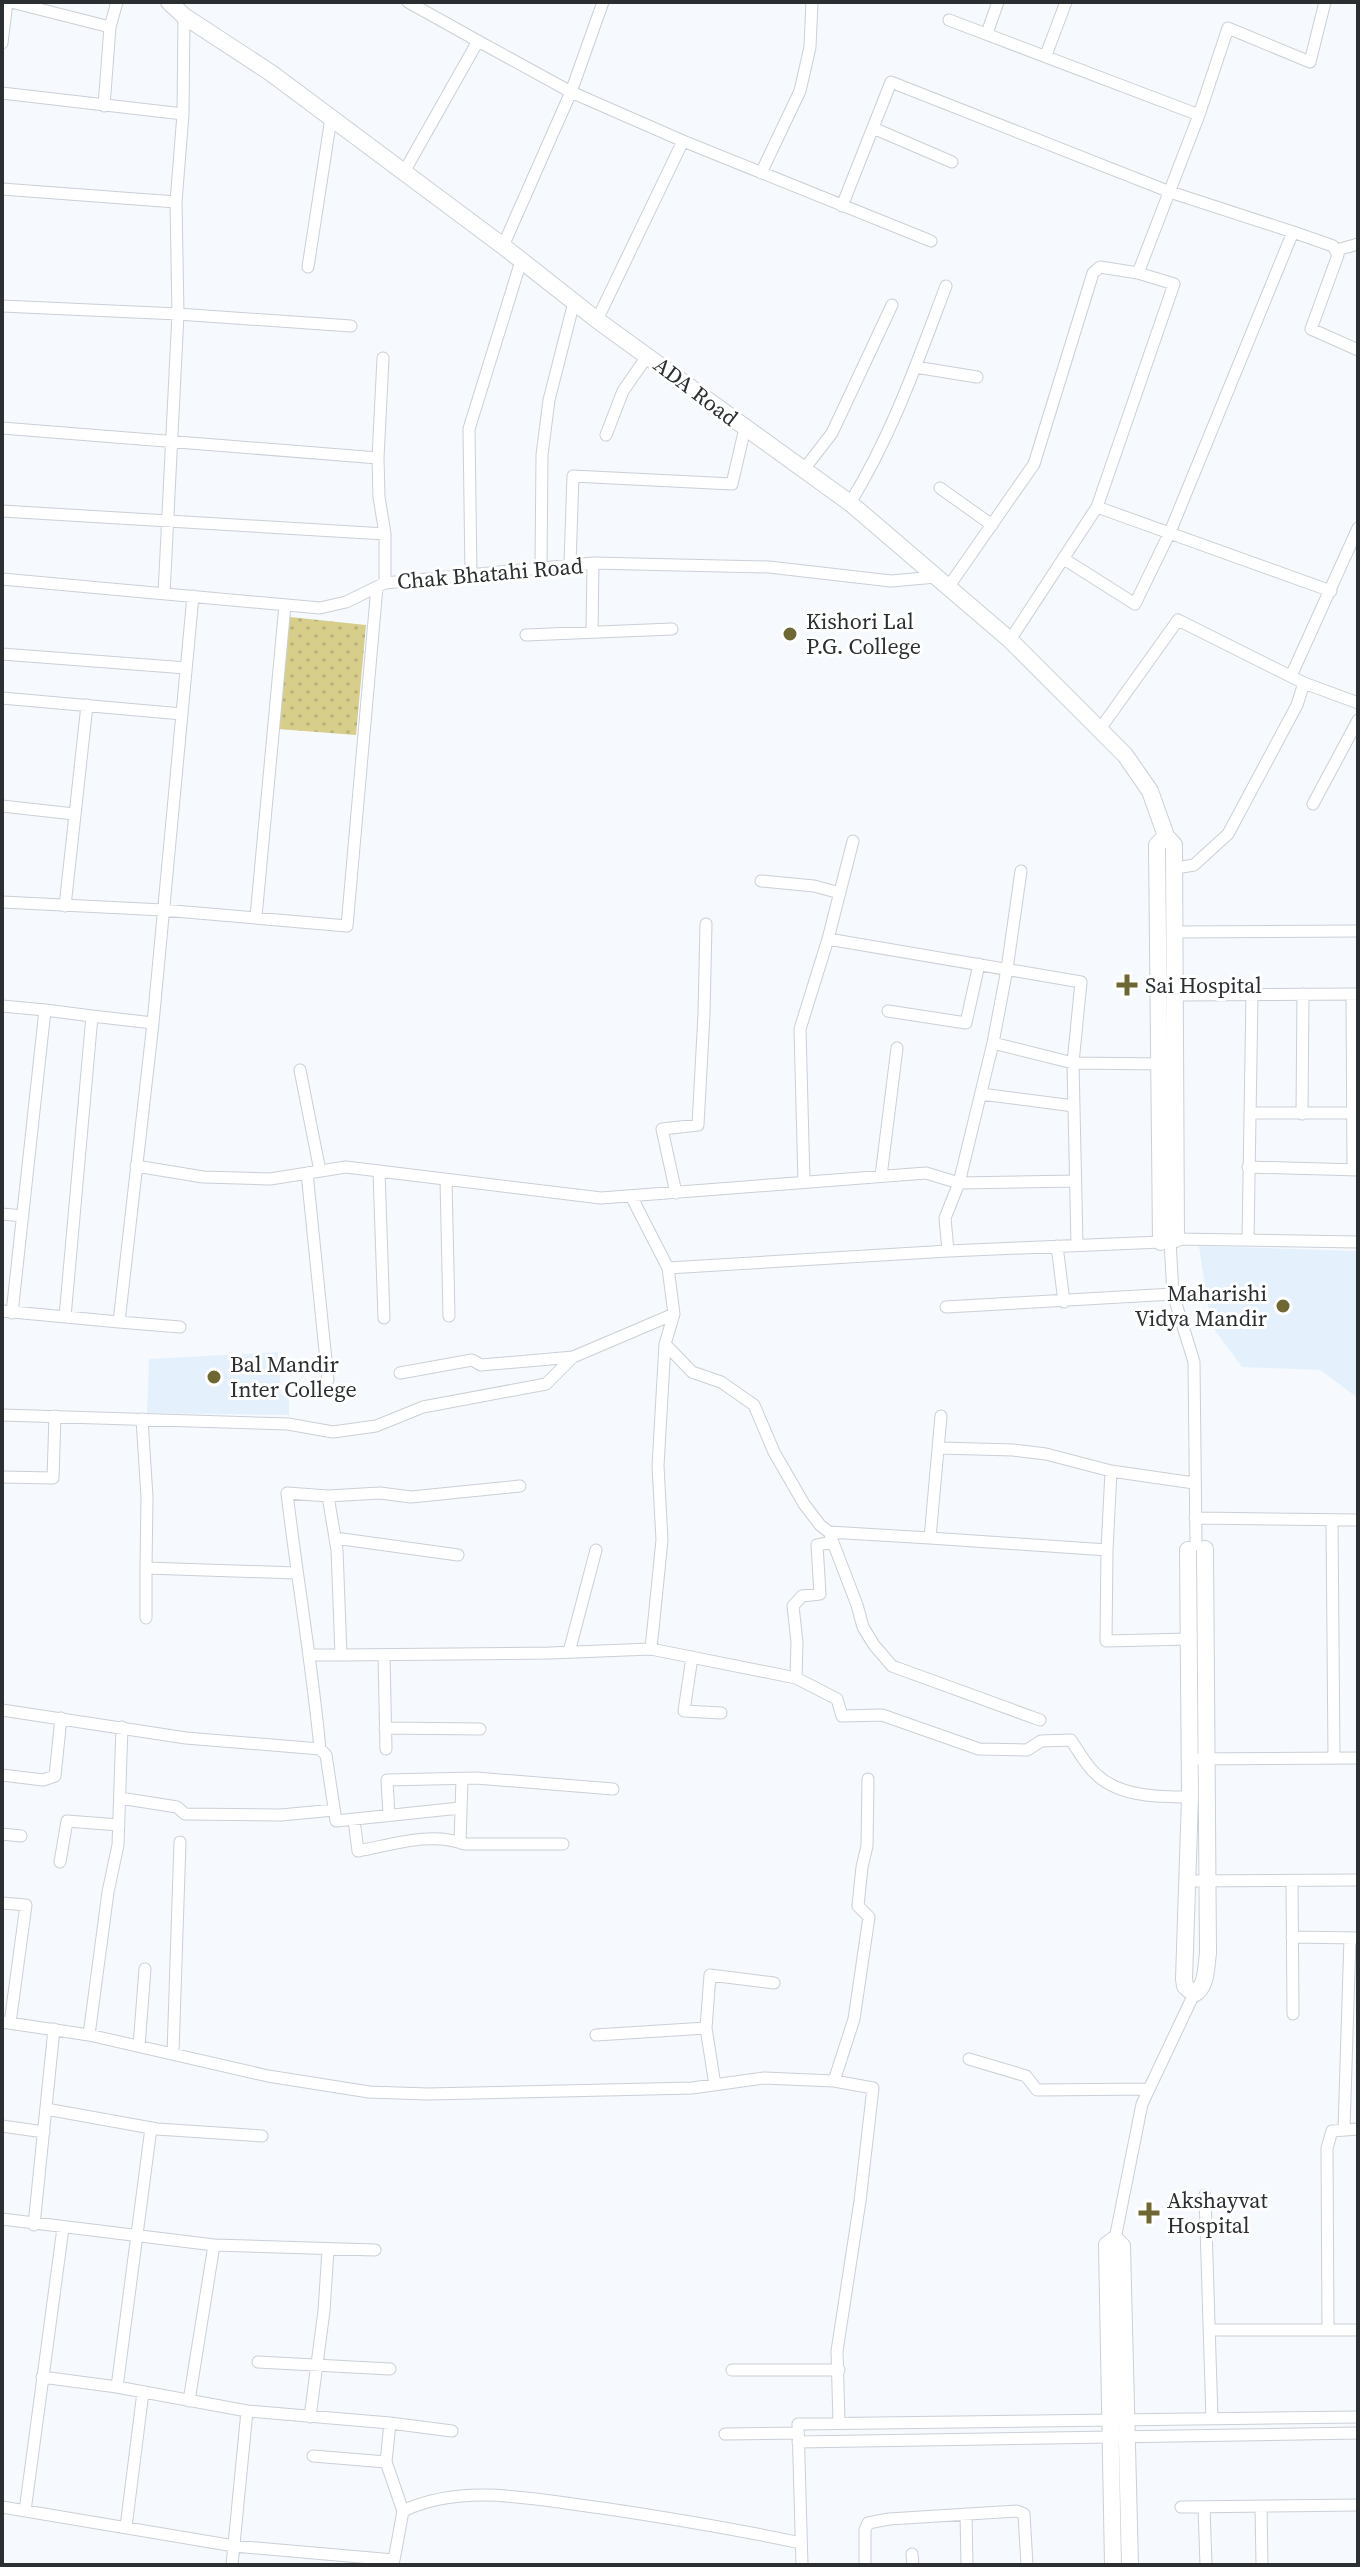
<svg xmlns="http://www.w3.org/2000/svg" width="1360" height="2567" font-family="'Source Serif 4',serif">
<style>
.built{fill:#e4f1fd}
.green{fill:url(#green-dots)}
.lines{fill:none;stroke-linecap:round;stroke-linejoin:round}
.street-casing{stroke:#cad0d7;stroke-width:13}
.secondary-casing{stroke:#cad0d7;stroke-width:18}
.street{stroke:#fff;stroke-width:11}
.secondary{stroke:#fff;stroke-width:16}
.poi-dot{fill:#6e6733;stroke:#fff;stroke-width:3}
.labels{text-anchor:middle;stroke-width:6;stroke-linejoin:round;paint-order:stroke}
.street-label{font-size:22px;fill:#2c2f31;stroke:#fff}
.poi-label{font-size:22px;fill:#2c2f31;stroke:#fff;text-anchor:start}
</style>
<defs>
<pattern id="green-dots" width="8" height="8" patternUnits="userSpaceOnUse" patternTransform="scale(2)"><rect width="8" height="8" fill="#d7ce8b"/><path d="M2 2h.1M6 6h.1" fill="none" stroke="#b9b178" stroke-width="1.8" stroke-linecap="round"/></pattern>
</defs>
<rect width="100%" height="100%" fill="#f6f9fe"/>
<path class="built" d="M 1199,1246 L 1358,1251 L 1358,1398 L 1320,1370 L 1242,1367 L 1211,1325 Z
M 278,1352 L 281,1394 L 289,1396 L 289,1415 L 147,1413 L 149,1359 Z"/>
<path class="green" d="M 290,617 L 366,625 L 356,735 L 278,729 Z"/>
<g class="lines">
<defs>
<path id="street" d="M 11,2 L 110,27
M 408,2 L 478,41
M 949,20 L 1199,115
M 987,33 L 998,2
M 2,43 L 7,2
M 1046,55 L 1066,2
M 2,93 L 183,114
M 104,106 L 110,27 L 117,2
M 873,128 L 952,162
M 404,172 L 478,41 L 571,92 L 683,141 L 931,241
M 761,173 L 800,91 L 810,47 L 812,2
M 2,189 L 176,202
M 842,206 L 891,82 L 1170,192 L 1293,232 L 1170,532 L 1135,604 L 1064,559
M 1293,232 L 1333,246 L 1338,255 L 1311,329 L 1358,350
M 503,246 L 571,92 L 603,2
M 1337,250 L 1358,244
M 308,267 L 331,118
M 2,306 L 178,314 L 351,326
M 597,320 L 683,141
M 383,358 L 378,458 L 379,497 L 385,534 L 385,583
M 915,367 L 977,377
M 2,428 L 378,458
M 606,435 L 623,391 L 648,355
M 805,468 L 832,433 L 892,305
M 940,488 L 992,525
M 850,503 C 892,435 918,360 946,286
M 1097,507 L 1331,591
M 2,511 L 385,534
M 570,564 L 573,476 L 732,484 L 745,428
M 541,566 L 542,455 L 549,400 L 574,302
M 471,576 L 469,429 L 521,261
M 2,579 L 320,608 L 346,602 L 385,583 L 593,563 L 769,567 L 891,581 L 936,577
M 949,586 L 1034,464 L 1093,273 L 1100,267 L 1138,273 L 1199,115 L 1228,28 L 1310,62 L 1325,2
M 164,594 L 178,314 L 176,202 L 183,114 L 184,16
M 592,632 L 593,563
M 526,635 L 672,629
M 1010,640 L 1097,507 L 1174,284 L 1138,273
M 2,654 L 186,668
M 1291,676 L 1358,528
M 2,698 L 182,714
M 1100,729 L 1178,620 L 1304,683 L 1358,703
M 1313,804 L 1358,720
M 2,806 L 74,814
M 1176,868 L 1194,865 L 1228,834 L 1297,705 L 1304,683
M 761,881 L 814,886 L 840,893
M 2,902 L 163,910 L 347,926 L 377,587
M 65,906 L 87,705
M 256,917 L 285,605
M 1175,932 L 1358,931
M 828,939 L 1081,982 L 1073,1063 L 1077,1245
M 1352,994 L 1353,1169
M 1175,995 L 1358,994
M 2,1006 L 45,1010
M 888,1011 L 966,1023 L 979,964
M 993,1043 L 1073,1063 L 1164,1064
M 300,1070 L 320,1171
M 981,1094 L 1074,1106
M 1250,1113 L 1352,1113
M 1302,1114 L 1303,994
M 136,1166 L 203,1177 L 270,1179 L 346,1167 L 601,1198 L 926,1173 L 959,1183 L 1075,1181
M 1248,1167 L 1358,1170
M 379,1172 L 384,1318
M 307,1173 L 328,1380
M 881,1176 L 897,1048
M 446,1180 L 449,1316
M 804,1182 L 800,1029 L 828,939 L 853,841
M 676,1193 L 662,1129 L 698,1125 L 704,1014 L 706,924
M 631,1196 L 668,1268
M 2,1214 L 23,1216
M 1248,1240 L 1252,995
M 1170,1241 L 1173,1294 L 1194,1362 L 1196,1545
M 1057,1246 L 1064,1302
M 948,1251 L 945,1218 L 959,1183 L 993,1043 L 1007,969 L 1021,871
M 946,1307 L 1173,1294
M 2,1311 L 119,1322 L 153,1023 L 193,596
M 12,1313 L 45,1010 L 92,1016
M 65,1317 L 92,1016 L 153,1023
M 119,1322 L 180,1327
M 665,1344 L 692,1372 L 721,1382 L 754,1405 L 774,1452 L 804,1504 L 820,1525 L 829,1532 L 930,1538
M 400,1373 L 472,1360 L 481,1365 L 573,1357 L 674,1314
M 2,1415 L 288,1424 L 333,1432 L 376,1426 L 423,1407 L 546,1384 L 573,1357
M 941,1416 L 930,1538 L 1107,1550
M 142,1419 L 147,1497 L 146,1568 L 296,1573
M 940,1448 L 1013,1450 L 1046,1454 L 1111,1471 L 1194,1483
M 1111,1471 L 1107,1550 L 1106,1641 L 1190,1639
M 2,1477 L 53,1478 L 55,1416
M 1195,1518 L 1358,1520
M 1332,1520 L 1334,1758
M 829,1532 L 857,1605 L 863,1627 L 874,1645 L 892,1666 L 1040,1720
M 335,1538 L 458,1555
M 146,1618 L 146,1568
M 651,1649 L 662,1540 L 658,1466 L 665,1344 L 674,1314 L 668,1268 L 948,1251 L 1161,1242 L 1176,1239 L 1358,1242
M 569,1652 L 596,1550
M 311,1655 L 341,1655 L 337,1550 L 328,1496
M 341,1655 L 550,1653 L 651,1649 L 796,1678 L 837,1699 L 842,1716 L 882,1715 L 979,1749 L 1027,1750 L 1041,1741 L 1071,1740 C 1079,1752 1087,1767 1098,1776 C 1122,1797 1160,1797 1190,1797
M 384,1655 L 386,1749
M 692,1657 L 684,1711 L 721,1713
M 796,1678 L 797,1642 L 793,1606 L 802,1596 L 820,1594 L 817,1545 L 833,1542
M 2,1710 L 186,1738 L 320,1749
M 385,1728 L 480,1729
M 1190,1759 L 1358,1758
M 2,1775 L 43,1780 L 55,1776 L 61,1718
M 120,1798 L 177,1807 L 185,1814 L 281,1815 L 334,1810
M 460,1808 L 336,1821 L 326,1755 L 320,1749 C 312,1663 297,1579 287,1493 L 328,1496 L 380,1493 L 411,1497 L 520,1486
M 389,1815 L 387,1780 L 476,1778 L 613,1789
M 354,1820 L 358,1851 C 391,1845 432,1831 464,1844 L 563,1844
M 2,1834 L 21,1836
M 460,1843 L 462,1779
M 60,1862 L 67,1821 L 119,1825
M 1188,1881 L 1358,1880
M 1292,1881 L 1293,2014
M 2,1903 L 26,1905 L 10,2023
M 1292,1937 L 1358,1938
M 2,2022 L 89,2035 L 268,2076 L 369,2092 L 428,2094 L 692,2088 L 764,2078 L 834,2081 L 873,2088 L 860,2201 L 837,2351 L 839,2423
M 89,2035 L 108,1892 L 118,1845 L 122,1727
M 596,2035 L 706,2028
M 139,2046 L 145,1969
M 173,2053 L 180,1842
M 969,2059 L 1026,2076 L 1037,2090 L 1149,2089
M 834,2081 L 854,2019 L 869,1917 L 858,1906 L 862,1867 L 867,1846 L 868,1779
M 715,2085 L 706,2028 L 710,1975 L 774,1983
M 46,2109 L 157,2129 L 262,2136
M 2,2126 L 44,2132
M 151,2128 L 117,2387 L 247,2411 L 390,2423 L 452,2431
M 1344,2129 L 1350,1938
M 1205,2195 L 1212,2419
M 2,2219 L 214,2245 L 375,2250
M 34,2225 L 54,2029
M 1115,2239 L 1142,2104 L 1194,1994
M 1211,2330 L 1358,2330
M 1328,2330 L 1327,2148 L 1332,2131 L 1358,2129
M 258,2362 L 390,2369
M 732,2370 L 839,2370
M 42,2377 L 117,2387
M 189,2401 L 214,2245
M 310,2417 L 324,2311 L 328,2250
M 725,2434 L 798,2433
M 798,2442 L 1358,2433
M 313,2456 L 386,2462 L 403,2511
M 386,2462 L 390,2423
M 1261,2506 L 1262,2565
M 2,2507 L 234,2546 L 394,2560 L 403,2511 C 465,2482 537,2500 602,2508 C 669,2518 735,2529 801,2543
M 1181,2507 L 1358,2505
M 1204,2507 L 1206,2565
M 25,2511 L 63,2228
M 966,2514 L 967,2565
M 126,2527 L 143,2392
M 912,2554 L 913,2565
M 232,2565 L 247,2411
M 802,2565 L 798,2424 L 1358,2417
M 865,2565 L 865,2530 L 868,2523 L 889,2519 L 1017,2511 L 1024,2514 L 1027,2565"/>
<path id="secondary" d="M 169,2 L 184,16 L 271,73 L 503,246 L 597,320 L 850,503 L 1010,640 L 1125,755 L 1150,791 L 1166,836 L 1174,845 L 1176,1239
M 1161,1242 L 1157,845 L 1166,836
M 1188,1550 L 1190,1797 L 1184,1979 L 1185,1986 L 1194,1994 C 1207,1987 1206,1967 1208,1953 L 1205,1549
M 1113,2565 L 1107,2245 L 1115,2239 L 1122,2246 L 1130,2565"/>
</defs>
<use href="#street" class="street-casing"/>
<use href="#secondary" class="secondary-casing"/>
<use href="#street" class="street"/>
<use href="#secondary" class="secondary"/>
</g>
<g class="poi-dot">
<circle cx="790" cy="634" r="8"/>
<path d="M1123 973h8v8h8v8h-8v8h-8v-8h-8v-8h8z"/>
<circle cx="1283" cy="1306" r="8"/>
<circle cx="214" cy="1377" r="8"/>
<path d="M1145 2201h8v8h8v8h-8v8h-8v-8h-8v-8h8z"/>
</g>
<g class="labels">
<g class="street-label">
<text transform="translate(696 391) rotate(37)" y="8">ADA Road</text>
<text transform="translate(490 573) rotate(-5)" y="8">Chak Bhatahi Road</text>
</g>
<g class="poi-label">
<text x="806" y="629">Kishori Lal<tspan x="806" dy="25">P.G. College</tspan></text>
<text x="1145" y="993">Sai Hospital</text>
<text x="1267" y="1301" text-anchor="end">Maharishi<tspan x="1267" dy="25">Vidya Mandir</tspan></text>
<text x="230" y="1372">Bal Mandir<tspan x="230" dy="25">Inter College</tspan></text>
<text x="1167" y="2208">Akshayvat<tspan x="1167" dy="25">Hospital</tspan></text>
</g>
</g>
<rect width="1360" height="2567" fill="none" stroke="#2c2f31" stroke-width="8"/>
</svg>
